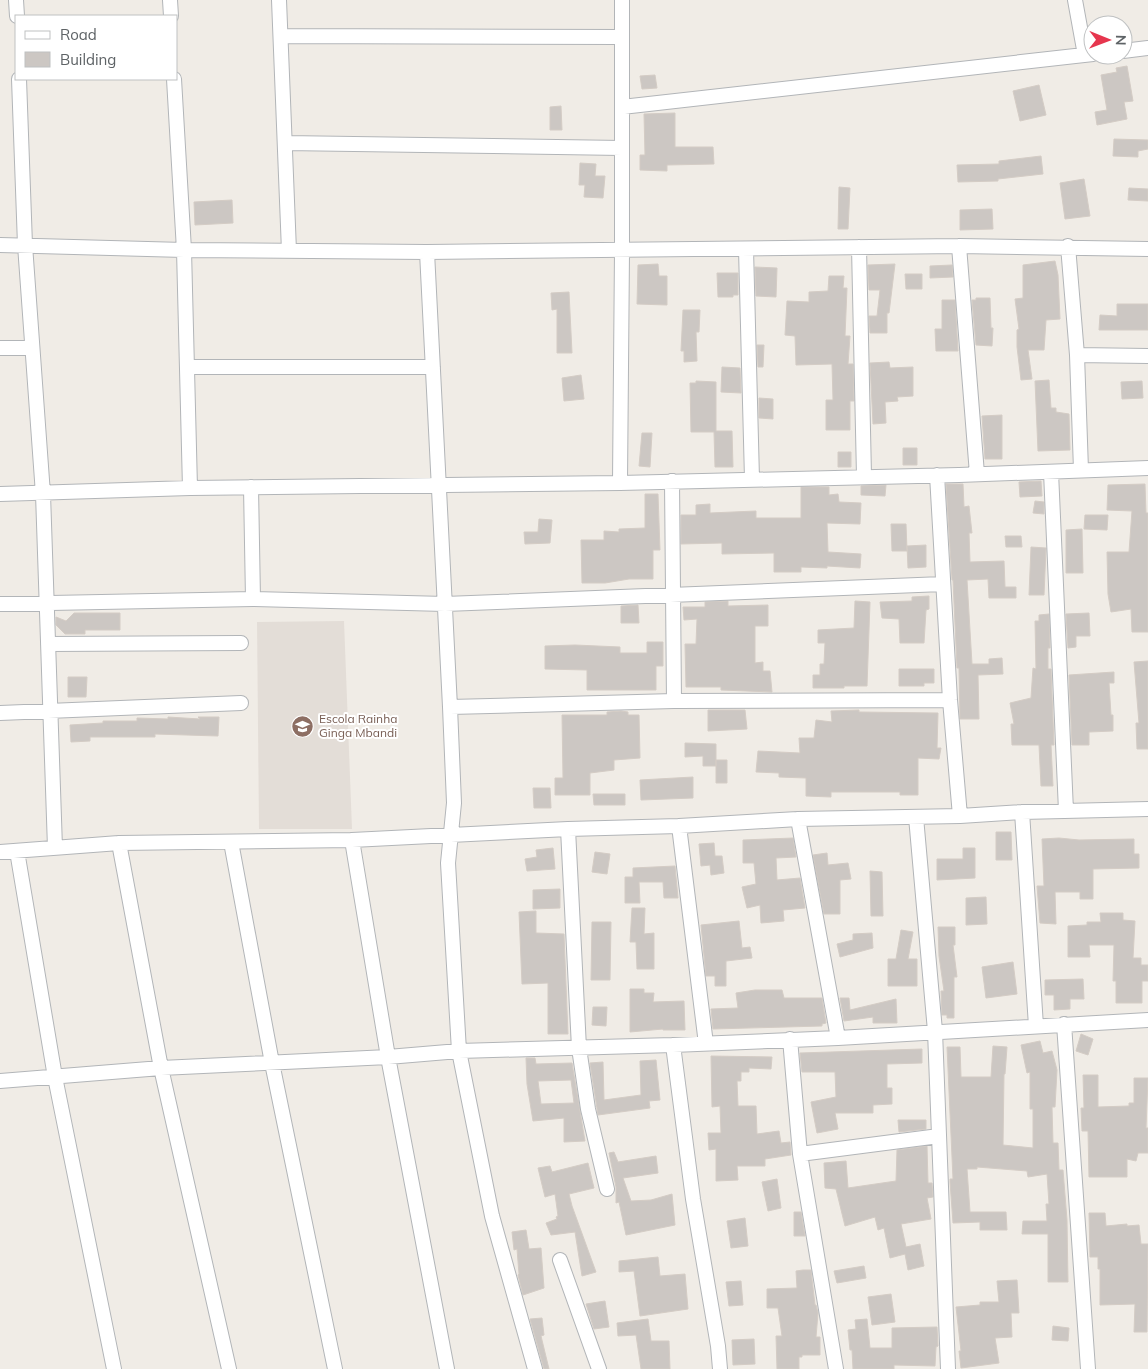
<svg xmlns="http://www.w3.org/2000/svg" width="1148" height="1369" font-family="Mulish,sans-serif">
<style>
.education{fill:#e3ddd7}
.building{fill:#ccc7c3;stroke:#d4ccc5;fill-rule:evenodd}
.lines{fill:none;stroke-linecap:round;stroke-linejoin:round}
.minor-casing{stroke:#b2b5b8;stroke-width:16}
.minor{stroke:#fff;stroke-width:14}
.labels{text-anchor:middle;stroke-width:4;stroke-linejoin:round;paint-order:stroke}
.education-label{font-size:12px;fill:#785e54;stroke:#fff;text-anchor:start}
</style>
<rect width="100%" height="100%" fill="#f0ece6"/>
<path class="education" d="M 344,621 L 352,829 L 259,829 L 257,622 Z"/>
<path class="building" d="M 1127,66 L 1133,101 L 1124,102 L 1127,119 L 1097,125 L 1095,112 L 1107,110 L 1101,75 L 1117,72 L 1116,68 Z
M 655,75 L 657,88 L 642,89 L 640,76 Z
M 1039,85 L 1046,115 L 1020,121 L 1013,91 Z
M 561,106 L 562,130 L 550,130 L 550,107 Z
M 675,113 L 675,147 L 713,147 L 714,164 L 667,165 L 667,171 L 640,170 L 640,155 L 645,155 L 644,114 Z
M 1114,139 L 1148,140 L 1148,149 L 1138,151 L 1138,157 L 1113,156 Z
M 1041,156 L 1043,174 L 998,179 L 998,181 L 958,182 L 957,165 L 999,164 L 999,161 Z
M 580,163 L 596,164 L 595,176 L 605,176 L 603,198 L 584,197 L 585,185 L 579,185 Z
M 1084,179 L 1090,216 L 1065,219 L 1060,183 Z
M 839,187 L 850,188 L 848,229 L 838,229 Z
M 1129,188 L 1148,189 L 1148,201 L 1128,200 Z
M 232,200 L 233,223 L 195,225 L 194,202 Z
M 992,209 L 993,229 L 960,230 L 960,210 Z
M 1055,261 L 1058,275 L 1060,319 L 1046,320 L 1044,350 L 1028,350 L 1032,379 L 1021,380 L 1017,347 L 1017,330 L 1019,329 L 1015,299 L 1023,298 L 1023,265 Z
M 658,264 L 659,276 L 667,276 L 667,305 L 637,304 L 638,265 Z
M 895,264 L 889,313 L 887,313 L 887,333 L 870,333 L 869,316 L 877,316 L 880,290 L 869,290 L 868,265 Z
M 952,265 L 953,277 L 930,278 L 930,266 Z
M 755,267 L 777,268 L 776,297 L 756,296 Z
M 717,273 L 738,273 L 738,295 L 733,295 L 733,297 L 718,297 Z
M 905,274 L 922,274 L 922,289 L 906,289 Z
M 829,276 L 844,276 L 843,288 L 847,288 L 845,336 L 850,336 L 848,364 L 853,364 L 854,401 L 850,401 L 850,430 L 826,430 L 826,400 L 833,400 L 832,364 L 796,365 L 795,336 L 785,335 L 787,301 L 809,302 L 809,292 L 828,291 Z
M 569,292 L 572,353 L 557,353 L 557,309 L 552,310 L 551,293 Z
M 976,298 L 990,298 L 991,328 L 993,328 L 992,346 L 976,345 L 972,300 L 976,300 Z
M 942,300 L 955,300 L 958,351 L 936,351 L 935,329 L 942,329 Z
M 1117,304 L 1148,304 L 1148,330 L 1099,330 L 1100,315 L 1117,316 Z
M 683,310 L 700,310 L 699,332 L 696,332 L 697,361 L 684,362 L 684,351 L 681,351 Z
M 757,345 L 764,345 L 763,367 L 758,367 Z
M 889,362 L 890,368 L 913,367 L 913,396 L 897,397 L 898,401 L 885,402 L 886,423 L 873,424 L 870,363 Z
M 722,367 L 740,368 L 741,393 L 721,392 Z
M 581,375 L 584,399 L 564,401 L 562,378 Z
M 1049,380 L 1051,408 L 1056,408 L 1056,412 L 1069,414 L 1070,450 L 1038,451 L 1035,381 Z
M 696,381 L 716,382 L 716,431 L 732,431 L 733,467 L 715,467 L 714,432 L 691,432 L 690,383 L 696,383 Z
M 1142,381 L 1143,398 L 1122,399 L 1121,382 Z
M 759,398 L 773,399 L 773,419 L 759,418 Z
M 1002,415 L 1002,459 L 985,459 L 982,416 Z
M 642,433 L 652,433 L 650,467 L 639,466 Z
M 903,448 L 917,448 L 917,465 L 903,465 Z
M 838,452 L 851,452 L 851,467 L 838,467 Z
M 1041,481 L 1042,496 L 1020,497 L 1019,482 Z
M 946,484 L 963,484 L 964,507 L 969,506 L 972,533 L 969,533 L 970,562 L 1004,561 L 1005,587 L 1016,587 L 1016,598 L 989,598 L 988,579 L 967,580 L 972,664 L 989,664 L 989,659 L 1002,658 L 1003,674 L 978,675 L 979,719 L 960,719 L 959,668 L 957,668 L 953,580 L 952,580 Z
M 1145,484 L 1146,513 L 1148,513 L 1148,632 L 1132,632 L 1131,609 L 1111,612 L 1108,594 L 1107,552 L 1129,552 L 1132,511 L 1107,510 L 1108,485 Z
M 886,485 L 885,496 L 861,495 L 861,486 Z
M 801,487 L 829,487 L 829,495 L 838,494 L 839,502 L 861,503 L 860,524 L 827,523 L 828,552 L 861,554 L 860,568 L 827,566 L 827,568 L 801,567 L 801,572 L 774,572 L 774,553 L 722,554 L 722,543 L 681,544 L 681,515 L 696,515 L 696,505 L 710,504 L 710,513 L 756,511 L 756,518 L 801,518 Z
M 645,494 L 658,494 L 660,550 L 653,550 L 653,579 L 629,579 L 605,583 L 582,583 L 581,540 L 604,540 L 604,531 L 619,532 L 619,529 L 645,528 Z
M 1035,501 L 1044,502 L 1044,514 L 1033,513 Z
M 1085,515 L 1108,515 L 1107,530 L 1084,529 Z
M 539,519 L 552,520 L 550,543 L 525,544 L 524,532 L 538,532 Z
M 891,524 L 906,524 L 907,551 L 892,551 Z
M 1082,529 L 1083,573 L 1066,573 L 1066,530 Z
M 1005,536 L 1021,536 L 1022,547 L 1006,547 Z
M 926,545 L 926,567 L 908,568 L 907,546 Z
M 1031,547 L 1046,548 L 1044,595 L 1029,595 Z
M 929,596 L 929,609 L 926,610 L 924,643 L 900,643 L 899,619 L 882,618 L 880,602 L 912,601 L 912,597 Z
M 728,601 L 728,606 L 768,605 L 768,626 L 755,626 L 755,663 L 763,662 L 763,671 L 770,671 L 772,692 L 721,690 L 721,687 L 686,687 L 685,644 L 696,644 L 697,619 L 684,620 L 683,607 L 705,607 L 705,602 Z
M 855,601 L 870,602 L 867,686 L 844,686 L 844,688 L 813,688 L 813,675 L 820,675 L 820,664 L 824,664 L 825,643 L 818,643 L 818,630 L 854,628 Z
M 638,605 L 639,623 L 621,623 L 621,606 Z
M 74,613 L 120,613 L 120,630 L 85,630 L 85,634 L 65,634 L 56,625 L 56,617 L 66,621 Z
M 1089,613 L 1090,636 L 1076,636 L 1076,647 L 1068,648 L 1066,614 Z
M 1049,614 L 1050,648 L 1048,648 L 1048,669 L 1051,669 L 1054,745 L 1051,745 L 1053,786 L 1041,786 L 1039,745 L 1012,745 L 1011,724 L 1014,724 L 1010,703 L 1031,698 L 1033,668 L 1036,669 L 1035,621 L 1039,621 L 1039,615 Z
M 647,642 L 663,642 L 663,666 L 656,666 L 656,690 L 587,690 L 587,670 L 545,669 L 545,646 L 575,645 L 620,647 L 620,653 L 647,653 Z
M 1148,661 L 1148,749 L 1137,749 L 1136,723 L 1139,723 L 1134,662 Z
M 899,669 L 934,669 L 934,683 L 924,683 L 924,686 L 899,686 Z
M 1114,672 L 1114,683 L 1109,683 L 1111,715 L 1113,715 L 1113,731 L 1089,732 L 1089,745 L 1072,745 L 1069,675 Z
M 68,677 L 87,677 L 86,697 L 68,697 Z
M 708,710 L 745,710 L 747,729 L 708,731 Z
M 859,710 L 859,712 L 938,713 L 937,748 L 941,748 L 939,759 L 918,758 L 918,795 L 900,795 L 900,792 L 831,792 L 831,797 L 806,796 L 806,778 L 779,777 L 779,773 L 756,772 L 758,751 L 800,753 L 799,738 L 814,738 L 816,720 L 832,722 L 831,711 Z
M 621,711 L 628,712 L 628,715 L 639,715 L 640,758 L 614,760 L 614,770 L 590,773 L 590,795 L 555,795 L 555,778 L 563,778 L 562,715 L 607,715 L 607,712 Z
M 168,717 L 200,719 L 198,717 L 219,717 L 218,736 L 155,734 L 155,737 L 90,737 L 90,741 L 71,742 L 70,725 L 103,723 L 103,721 L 137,721 L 137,718 L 168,719 Z
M 685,743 L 716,744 L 716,766 L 703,766 L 703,756 L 685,757 Z
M 716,760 L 727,760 L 727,783 L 716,783 Z
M 693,777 L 693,798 L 641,800 L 640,780 Z
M 533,788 L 550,788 L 551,808 L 534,808 Z
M 593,794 L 625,794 L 625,805 L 594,805 Z
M 996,832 L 1011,832 L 1012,860 L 996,860 Z
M 793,838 L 796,857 L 776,858 L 777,880 L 800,878 L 805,908 L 783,910 L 784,921 L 761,923 L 760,905 L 747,908 L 742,887 L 756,884 L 754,863 L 743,863 L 743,840 Z
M 1059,838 L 1079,840 L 1134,839 L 1134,854 L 1139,854 L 1139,868 L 1093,869 L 1093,899 L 1080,899 L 1080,892 L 1055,892 L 1056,924 L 1040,923 L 1037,886 L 1044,886 L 1042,839 Z
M 714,843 L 715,856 L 722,856 L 724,873 L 711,875 L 710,865 L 701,866 L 699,844 Z
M 553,848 L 555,869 L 527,871 L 525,859 L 537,857 L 536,850 Z
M 963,848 L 975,848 L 975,878 L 937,880 L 937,859 L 963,859 Z
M 595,852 L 610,854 L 607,874 L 592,872 Z
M 827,853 L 828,865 L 848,863 L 851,879 L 840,880 L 840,914 L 824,914 L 813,855 Z
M 675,866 L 678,898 L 664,898 L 663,882 L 639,882 L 640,903 L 625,903 L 625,877 L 633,877 L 633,868 Z
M 870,871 L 882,872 L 883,916 L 871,916 Z
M 560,889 L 560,908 L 533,909 L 533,890 Z
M 986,897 L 987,924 L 966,925 L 966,898 Z
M 632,908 L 645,908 L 644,934 L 654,933 L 654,969 L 637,969 L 636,942 L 630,942 Z
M 536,911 L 536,933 L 564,934 L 568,1034 L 548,1034 L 548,983 L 522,984 L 519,912 Z
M 1100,913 L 1123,913 L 1123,920 L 1135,921 L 1133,958 L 1141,958 L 1141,965 L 1148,965 L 1148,981 L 1142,981 L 1142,1003 L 1116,1003 L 1116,981 L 1113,981 L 1114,945 L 1089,945 L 1090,957 L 1068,957 L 1068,926 L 1087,925 L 1087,922 L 1101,922 Z
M 739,921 L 742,948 L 750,947 L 752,958 L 726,961 L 726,986 L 715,986 L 715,976 L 706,976 L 701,925 Z
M 592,922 L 611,922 L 610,980 L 591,980 Z
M 938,927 L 955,927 L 955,945 L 953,945 L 957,977 L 954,977 L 954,1018 L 947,1018 L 947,1015 L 942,1015 L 941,991 L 944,991 L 939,956 Z
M 901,930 L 913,932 L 908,959 L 917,959 L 917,986 L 888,986 L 888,959 L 896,959 Z
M 872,933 L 873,948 L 840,957 L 837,944 L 853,940 L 853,934 Z
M 1013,962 L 1017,994 L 986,998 L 982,967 Z
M 1083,979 L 1084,999 L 1070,999 L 1070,1009 L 1054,1010 L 1054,995 L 1045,995 L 1045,980 Z
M 630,989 L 644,989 L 644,993 L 654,993 L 653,1002 L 684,1001 L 685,1030 L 663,1030 L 663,1029 L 630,1032 Z
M 755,990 L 782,990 L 784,998 L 822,998 L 826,1023 L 822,1024 L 822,1026 L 713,1029 L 711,1009 L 738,1008 L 736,993 Z
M 840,998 L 849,998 L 850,1010 L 896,999 L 897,1023 L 873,1023 L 873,1017 L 844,1021 Z
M 593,1007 L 607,1007 L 606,1026 L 592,1025 Z
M 1081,1034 L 1093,1039 L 1088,1055 L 1076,1051 Z
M 1040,1041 L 1043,1053 L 1052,1051 L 1057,1070 L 1055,1107 L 1052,1107 L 1053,1143 L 1058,1143 L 1059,1170 L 1063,1170 L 1067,1220 L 1068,1282 L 1048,1282 L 1048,1234 L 1022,1234 L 1023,1221 L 1047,1221 L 1046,1204 L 1049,1204 L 1047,1174 L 1028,1177 L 1027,1171 L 977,1167 L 977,1169 L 967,1169 L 970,1212 L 1006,1212 L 1007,1230 L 980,1230 L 980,1222 L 953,1223 L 950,1182 L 950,1179 L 953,1179 L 947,1047 L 960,1047 L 961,1077 L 991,1077 L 993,1046 L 1007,1047 L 1005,1074 L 1004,1074 L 1003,1145 L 1033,1148 L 1033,1109 L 1030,1109 L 1030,1072 L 1027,1073 L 1021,1045 Z
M 922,1049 L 922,1063 L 887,1064 L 887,1088 L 892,1088 L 892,1104 L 873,1105 L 873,1113 L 835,1113 L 838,1129 L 817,1133 L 811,1102 L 836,1097 L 835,1072 L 802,1072 L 800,1053 Z
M 711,1056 L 772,1057 L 771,1069 L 749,1068 L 749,1072 L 741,1072 L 741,1081 L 737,1081 L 738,1106 L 756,1106 L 757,1134 L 779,1131 L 781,1143 L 790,1142 L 791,1155 L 765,1159 L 765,1166 L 737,1166 L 738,1180 L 716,1181 L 716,1149 L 709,1150 L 708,1133 L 721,1133 L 720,1106 L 712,1107 Z
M 526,1058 L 535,1058 L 536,1064 L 572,1063 L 585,1141 L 564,1142 L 564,1118 L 533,1121 L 527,1084 ZM 571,1080 L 574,1103 L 541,1104 L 538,1081 Z
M 656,1060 L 660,1100 L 649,1101 L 650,1108 L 598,1115 L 590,1063 L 603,1062 L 604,1100 L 641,1095 L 640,1061 Z
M 1083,1075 L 1098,1075 L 1098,1107 L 1129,1106 L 1129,1103 L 1134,1103 L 1134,1078 L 1148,1078 L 1146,1128 L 1148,1128 L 1148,1153 L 1138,1153 L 1136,1161 L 1127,1159 L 1127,1177 L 1089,1177 L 1088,1131 L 1082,1131 L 1081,1108 L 1084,1108 Z
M 898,1120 L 926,1120 L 926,1129 L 899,1132 Z
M 927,1146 L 928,1183 L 932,1183 L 933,1197 L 927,1198 L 931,1219 L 901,1224 L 906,1247 L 920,1244 L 924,1266 L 908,1270 L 905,1254 L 890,1258 L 884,1228 L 878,1230 L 875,1217 L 845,1226 L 836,1189 L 825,1188 L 824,1163 L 846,1161 L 848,1188 L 896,1181 L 897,1150 Z
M 614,1152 L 618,1162 L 656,1156 L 658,1173 L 623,1178 L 631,1201 L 651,1200 L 672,1194 L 675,1225 L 626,1235 L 619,1202 L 616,1203 L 616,1187 L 609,1153 Z
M 588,1163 L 594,1188 L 569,1194 L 572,1206 L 596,1272 L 582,1276 L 575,1232 L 551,1235 L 546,1223 L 557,1219 L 556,1217 L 558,1216 L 555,1194 L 545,1197 L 538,1168 L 550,1166 L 552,1172 Z
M 777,1179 L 781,1208 L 768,1211 L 762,1182 Z
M 794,1212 L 801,1212 L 805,1236 L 794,1236 Z
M 1089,1213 L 1105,1213 L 1106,1226 L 1127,1224 L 1127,1226 L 1139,1225 L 1141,1244 L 1148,1244 L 1147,1332 L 1134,1332 L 1135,1304 L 1100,1305 L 1100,1269 L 1098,1269 L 1098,1257 L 1090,1257 Z
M 745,1218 L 748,1246 L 731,1248 L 727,1221 Z
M 526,1230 L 529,1249 L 541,1248 L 544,1288 L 523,1295 L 518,1275 L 519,1274 L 517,1249 L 514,1250 L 512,1232 Z
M 658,1257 L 660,1276 L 685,1274 L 688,1309 L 640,1316 L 634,1271 L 619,1272 L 619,1261 Z
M 864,1266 L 866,1278 L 837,1283 L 834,1271 Z
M 803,1270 L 811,1270 L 815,1305 L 816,1305 L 818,1313 L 816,1337 L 820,1337 L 820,1355 L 802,1355 L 802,1357 L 799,1357 L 799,1369 L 777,1369 L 776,1336 L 782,1336 L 778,1308 L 767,1308 L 767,1289 L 797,1288 L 796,1271 Z
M 1017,1280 L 1019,1313 L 1011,1313 L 1012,1337 L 995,1338 L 999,1363 L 961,1368 L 959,1351 L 961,1351 L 956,1307 L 980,1305 L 980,1302 L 999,1302 L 997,1281 Z
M 741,1281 L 743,1305 L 729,1306 L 726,1282 Z
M 891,1294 L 895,1322 L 872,1325 L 868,1297 Z
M 605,1301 L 609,1327 L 594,1329 L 586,1304 Z
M 542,1318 L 544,1335 L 541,1336 L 549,1369 L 544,1369 L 530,1319 Z
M 648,1319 L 651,1341 L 669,1341 L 670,1369 L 641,1369 L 636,1335 L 618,1336 L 617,1323 Z
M 867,1319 L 870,1348 L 892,1348 L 892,1328 L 937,1327 L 938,1346 L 936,1347 L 935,1366 L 894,1365 L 894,1369 L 853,1369 L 852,1350 L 850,1350 L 848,1330 L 856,1329 L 855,1320 Z
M 1053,1326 L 1069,1328 L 1068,1341 L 1052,1340 Z
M 754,1339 L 755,1364 L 733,1365 L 732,1340 Z"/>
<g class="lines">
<defs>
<path id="minor" d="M 16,0 L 17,16
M 170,0 L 171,16
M 279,0 L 289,251
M 1075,0 L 1085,55
M 281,36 L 622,37
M 1123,51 L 1148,48
M 19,79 L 25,245 L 43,494 L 55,848
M 174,79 L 184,250 L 190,488
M 622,107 L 1093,54
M 285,143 L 622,148
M 0,245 L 184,250 L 427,252 L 959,246 L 1148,249
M 959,246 L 977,474
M 1068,246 L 1077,355 L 1148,356
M 859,247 L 864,476
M 746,249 L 752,479
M 427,252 L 450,707 L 454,803 L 448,863 L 459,1051 L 492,1216 L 535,1369
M 0,348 L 32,348
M 1077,355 L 1081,470
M 187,367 L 433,367
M 1051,472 L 1066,811
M 937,475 L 950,700 L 960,816
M 672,481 L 674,701
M 620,483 L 622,251 L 622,0
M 251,487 L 253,599
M 0,494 L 190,488 L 620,483 L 959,475 L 1148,468
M 0,604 L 253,599 L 445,604 L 943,584
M 48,644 L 241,643
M 450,707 L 674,701 L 950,700
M 0,713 L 241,703
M 1022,812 L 1036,1026
M 916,817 L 935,1031 L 948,1369
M 798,819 L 838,1038
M 679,826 L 706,1044
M 568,829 L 579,1048 L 588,1109 L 607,1189
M 352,840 L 388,1057 L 447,1369
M 231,842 L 272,1063 L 335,1369
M 119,843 L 161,1068 L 229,1369
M 17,851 L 55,1077 L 114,1369
M 0,852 L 119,843 L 352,840 L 568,829 L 679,826 L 798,819 L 960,816 L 1022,812 L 1148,809
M 1064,1024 L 1088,1369
M 790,1039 L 800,1154 L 836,1369
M 673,1045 L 693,1199 L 718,1346 L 720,1369
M 0,1081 L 161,1068 L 388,1057 L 459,1051 L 673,1045 L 838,1038 L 1148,1020
M 800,1154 L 939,1136
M 560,1260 L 599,1369"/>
</defs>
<use href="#minor" class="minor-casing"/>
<use href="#minor" class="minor"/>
</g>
<defs>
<symbol id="school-disc" viewBox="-11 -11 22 22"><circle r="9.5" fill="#8d6e63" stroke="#fff"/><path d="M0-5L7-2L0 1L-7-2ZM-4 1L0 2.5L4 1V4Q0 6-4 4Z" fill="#fff"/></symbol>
</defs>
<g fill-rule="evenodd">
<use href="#school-disc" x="290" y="714" width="25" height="25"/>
</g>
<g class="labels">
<g class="education-label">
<text x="319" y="723">Escola Rainha<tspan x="319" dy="14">Ginga Mbandi</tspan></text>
</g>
</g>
<rect x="15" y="15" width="162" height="65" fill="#ffffff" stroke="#bfc1c2"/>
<rect x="25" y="31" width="25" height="8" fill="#ffffff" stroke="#bfc1c2"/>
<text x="60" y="40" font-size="15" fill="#5e6366">Road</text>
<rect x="25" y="52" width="25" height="15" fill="#ccc7c3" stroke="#bfc1c2"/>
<text x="60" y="65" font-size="15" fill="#5e6366">Building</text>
<g transform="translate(1108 40) rotate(91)"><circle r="24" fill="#ffffff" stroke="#bfc1c2"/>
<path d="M0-4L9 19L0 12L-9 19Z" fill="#e6364e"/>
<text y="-8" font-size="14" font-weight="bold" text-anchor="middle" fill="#5e6366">N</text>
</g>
</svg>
